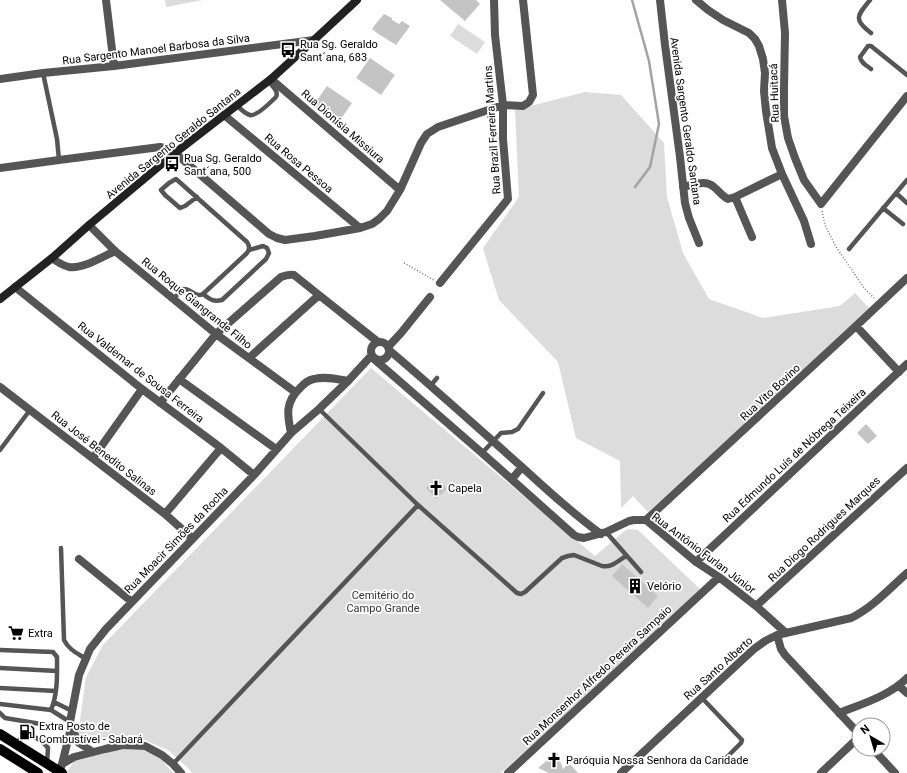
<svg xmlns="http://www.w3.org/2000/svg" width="907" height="773" font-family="Roboto,sans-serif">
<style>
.green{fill:#dcdcdc}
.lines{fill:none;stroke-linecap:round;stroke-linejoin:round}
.stream{stroke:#a3a3a3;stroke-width:2.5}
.building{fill:#c4c4c4}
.path{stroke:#777;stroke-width:1.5;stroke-dasharray:1 2;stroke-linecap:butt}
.lane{stroke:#555;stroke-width:4.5}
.street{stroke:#555;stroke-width:8}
.secondary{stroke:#222;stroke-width:8}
.primary{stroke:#000;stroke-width:10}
.labels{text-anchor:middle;stroke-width:3.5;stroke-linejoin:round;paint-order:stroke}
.poi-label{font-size:11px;fill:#000;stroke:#fff;text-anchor:start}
.street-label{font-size:11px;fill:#000;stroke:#fff}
.park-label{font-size:11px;fill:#333;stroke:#fff}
</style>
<rect width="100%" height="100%" fill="#fff"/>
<path class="green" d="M 165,0 L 203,0 L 166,7 Z
M 458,24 L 485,42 L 477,54 L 450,36 Z
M 585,92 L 621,95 L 664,143 L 667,197 L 683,253 L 709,299 L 763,318 L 840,306 L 855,293 L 870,309 L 648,512 L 633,496 L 621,508 L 620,461 L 576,438 L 558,362 L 499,300 L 483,248 L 519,197 L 515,110 Z
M 371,368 L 595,556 L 627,529 L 638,530 L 703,592 L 501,773 L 192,773 L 188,768 L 168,750 L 133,735 L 90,741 L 78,735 L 86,677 L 103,645 Z
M 127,749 L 143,750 L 160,758 L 173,773 L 66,773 L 75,760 L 109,752 Z"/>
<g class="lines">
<path class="stream" d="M 632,0 L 649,61 L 659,124 L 650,167 L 635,187"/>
</g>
<path class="building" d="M 440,0 L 476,0 L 480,4 L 465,21 Z
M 384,14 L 392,18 L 392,20 L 399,24 L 402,21 L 410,26 L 396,45 L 382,36 L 381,36 L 372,29 L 378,21 Z
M 370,58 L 395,75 L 381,95 L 356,78 Z
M 327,86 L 352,103 L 338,123 L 313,106 Z
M 866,424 L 877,436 L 868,444 L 857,433 Z
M 436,478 L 447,489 L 436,499 L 426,488 Z
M 622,564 L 658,596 L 648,608 L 612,576 Z
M 557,752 L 563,769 L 569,763 L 578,773 L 549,773 L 538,768 Z"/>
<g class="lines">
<path class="path" d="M 822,211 L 825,225 L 835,245 L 864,288 L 874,298
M 404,263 L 434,280"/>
<path class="lane" d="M 870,0 C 857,16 853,19 871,33
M 871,69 C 866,65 861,63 860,57 L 868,46 L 871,46 L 907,75
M 43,73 L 57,139 L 59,160
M 236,105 C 240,108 245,114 250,115 C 256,117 271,102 276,97 C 279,91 272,86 268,81
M 896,193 L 907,203
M 883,208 L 903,224
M 849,249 L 907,180
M 203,294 C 211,300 213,302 222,300 L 266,259 L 269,253 L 267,248 L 263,246 L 249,250
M 173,299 L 183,289 C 191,288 195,298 203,294 L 247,253 C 250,249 250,246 247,242 L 176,179 L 169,183 L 161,190 L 165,195 L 180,208 L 185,206 L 197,197
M 431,385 L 437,378
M 319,409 L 418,505 L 517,593 L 521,594 L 525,592 L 562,558 L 568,556 L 574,555 L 602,566 C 611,568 618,561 626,556
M 0,450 L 30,410
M 482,453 L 501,433 L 512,432 L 518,429 L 543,393
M 606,532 L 641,572
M 61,548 L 64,640 C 69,650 77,653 86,659
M 0,650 L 53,652 L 57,657 C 57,675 58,693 51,710
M 0,668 L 57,671
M 0,688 L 56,691
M 702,698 L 742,740 L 741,743 L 726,758
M 54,702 L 72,711
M 0,704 L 51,710 L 70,722
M 0,713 L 5,718 L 53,726
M 16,743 L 24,736 C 35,736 41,739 48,748 L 47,763
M 173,764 L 418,505"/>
<path class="street" d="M 106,0 L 114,66
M 660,0 L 665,45 L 680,157 L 685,203 L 689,218 L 699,243
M 696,0 L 708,10 L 723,20 L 749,33 L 755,39 L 759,46 L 763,59 L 765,73 L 764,91 L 766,111 L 772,148 L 782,174 L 804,221 L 811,244
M 782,0 L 785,33 L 784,88 L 784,116 L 788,138 L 795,158 L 804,180 L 821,204 L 907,96
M 0,79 L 43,73 L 114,66 L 314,40
M 271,79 L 400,190
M 224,115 L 360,228
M 0,168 L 59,160 L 160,147 L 168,149 L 175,153 L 269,234 L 277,238 L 285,240 L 315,236 L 360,228 L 372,224 L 379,219 L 387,211 L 400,190 L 421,143 L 427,134 L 438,127 L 503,105 L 523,106 L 529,102 L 533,95 L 523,0
M 683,187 C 694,185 705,179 714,187 C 719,191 722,196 728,199 L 735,197 L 782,174
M 735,197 L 752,237
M 89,225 L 115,251 L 216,334 L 295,392
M 52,258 C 57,262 62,265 69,267 C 83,269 102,257 115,251
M 440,283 L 508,199 L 503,139 L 503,105 L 495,35 L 494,0
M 15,287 L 142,389 L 221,448 L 254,475
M 856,326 L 899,372
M371 351a9 9 0 1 1 18 0a9 9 0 1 1-18 0Z
M 388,347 L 401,333 L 430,297
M 389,350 C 434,388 478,428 522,467 C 547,490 573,514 601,534
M 249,358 L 319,295
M 374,359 L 482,453 L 574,535 L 578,537 L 584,538 L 606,532 L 629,521 L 634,520 L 646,520 L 696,562 L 719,577 L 756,606 L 786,633
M 179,379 L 276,449
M 0,387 L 165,514 L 192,538
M 160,403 L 216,334 L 281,277 C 286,275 289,274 294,275 L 319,295 L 378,342
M 291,433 C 287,414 285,402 301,387 C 305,383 308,380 314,379 C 325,376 337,379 348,381
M 93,458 L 142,389
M 512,479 L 522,467
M 165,514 L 221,448
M 646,520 L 856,326 L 907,278
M 79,559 L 132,602
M 696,562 L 907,364
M 756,606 L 907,468
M 777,635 L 781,649 L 785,655 L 859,734
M 899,686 L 907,693
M 839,713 C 862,704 889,696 907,678
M 71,728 L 79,743 L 93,752
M 873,749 L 895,773
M 62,764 L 74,757 L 105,749 L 123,745 L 145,746 L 162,755 L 173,764 L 181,773
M 59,773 L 62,764 L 71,728 L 70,722 L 79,675 L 90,649 L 106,629 L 254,475 L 291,433 L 319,409 L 348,381 L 371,356
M 508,773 L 719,577
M 621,773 L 743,659 L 754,649 L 765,641 L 777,635 L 851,618 C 873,607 889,589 907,573
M 821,773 L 859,737"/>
<path class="secondary" d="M 0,299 L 52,258 L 89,225 L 175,153 L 271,79 L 314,40 L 357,0"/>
<path class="primary" d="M 0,734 L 62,773
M 0,749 L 38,773"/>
</g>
<defs>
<symbol id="bus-bare" viewBox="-9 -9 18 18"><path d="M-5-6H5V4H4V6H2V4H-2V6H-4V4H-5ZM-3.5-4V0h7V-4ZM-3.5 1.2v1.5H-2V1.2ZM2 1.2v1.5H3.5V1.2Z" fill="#000" stroke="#fff" stroke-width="2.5" paint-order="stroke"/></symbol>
<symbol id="church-bare" viewBox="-9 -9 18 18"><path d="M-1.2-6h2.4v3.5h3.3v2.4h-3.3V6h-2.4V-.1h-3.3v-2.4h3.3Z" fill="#000" stroke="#fff" stroke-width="2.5" paint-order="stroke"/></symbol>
<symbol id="building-bare" viewBox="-9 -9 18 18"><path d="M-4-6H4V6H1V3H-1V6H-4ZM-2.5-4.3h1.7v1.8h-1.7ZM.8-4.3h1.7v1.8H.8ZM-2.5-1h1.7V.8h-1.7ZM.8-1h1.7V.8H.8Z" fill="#000" stroke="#fff" stroke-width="2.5" paint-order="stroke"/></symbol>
<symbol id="supermarket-bare" viewBox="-9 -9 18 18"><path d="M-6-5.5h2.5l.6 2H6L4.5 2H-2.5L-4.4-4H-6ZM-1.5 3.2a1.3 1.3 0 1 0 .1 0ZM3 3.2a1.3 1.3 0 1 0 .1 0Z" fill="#000" stroke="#fff" stroke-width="2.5" paint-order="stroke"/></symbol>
<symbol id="fuel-bare" viewBox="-9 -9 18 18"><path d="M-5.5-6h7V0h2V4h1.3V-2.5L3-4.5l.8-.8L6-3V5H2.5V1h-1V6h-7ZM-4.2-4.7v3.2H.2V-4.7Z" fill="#000" stroke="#fff" stroke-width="2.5" paint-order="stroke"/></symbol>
</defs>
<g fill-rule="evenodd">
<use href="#bus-bare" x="277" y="39" width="22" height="22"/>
<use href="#bus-bare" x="161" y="153" width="22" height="22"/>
<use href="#church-bare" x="425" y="477" width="22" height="22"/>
<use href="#building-bare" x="624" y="575" width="22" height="22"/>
<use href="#supermarket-bare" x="5" y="622" width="22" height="22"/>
<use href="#fuel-bare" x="16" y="721" width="22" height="22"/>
<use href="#church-bare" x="543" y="749" width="22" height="22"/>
</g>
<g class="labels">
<g class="poi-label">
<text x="300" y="48">Rua Sg. Geraldo<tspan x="300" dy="13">Sant´ana, 683</tspan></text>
<text x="184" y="162">Rua Sg. Geraldo<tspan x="184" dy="13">Sant´ana, 500</tspan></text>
<text x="448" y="492">Capela</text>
<text x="647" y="590">Velório</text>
<text x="28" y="637">Extra</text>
<text x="39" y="730">Extra Posto de<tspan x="39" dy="13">Combustível - Sabará</tspan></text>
<text x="566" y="764">Paróquia Nossa Senhora da Caridade</text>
</g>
<g class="street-label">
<text transform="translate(156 49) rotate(-7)" y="4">Rua Sargento Manoel Barbosa da Silva</text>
<text transform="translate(774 93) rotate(-92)" y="4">Rua Huitacá</text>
<text transform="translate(686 121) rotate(82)" y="4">Avenida Sargento Geraldo Santana</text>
<text transform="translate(343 126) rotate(41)" y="4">Rua Dionísia Missiura</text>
<text transform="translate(492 130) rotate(-94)" y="4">Rua Brazil Ferreira Martins</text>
<text transform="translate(173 143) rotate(-39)" y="4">Avenida Sargento Geraldo Santana</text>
<text transform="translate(299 163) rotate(40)" y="4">Rua Rosa Pessoa</text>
<text transform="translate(197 303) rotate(39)" y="4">Rua Roque Giangrande Filho</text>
<text transform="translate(141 372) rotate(38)" y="4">Rua Valdemar de Sousa Ferreira</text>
<text transform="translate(770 392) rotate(-43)" y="4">Rua Vito Bovino</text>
<text transform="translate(104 453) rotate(38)" y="4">Rua José Benedito Salinas</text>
<text transform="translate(794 455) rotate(-43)" y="4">Rua Edmundo Luís de Nóbrega Teixeira</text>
<text transform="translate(824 529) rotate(-43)" y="4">Rua Diogo Rodrigues Marques</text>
<text transform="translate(176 540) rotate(-46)" y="4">Rua Moacir Simões da Rocha</text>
<text transform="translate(704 553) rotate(37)" y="4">Rua Antônio Furlan Júnior</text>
<text transform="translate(718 668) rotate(-42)" y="4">Rua Santo Alberto</text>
<text transform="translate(597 675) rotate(-43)" y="4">Rua Monsenhor Alfredo Pereira Sampaio</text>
</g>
<g class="park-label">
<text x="383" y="599">Cemitério do<tspan x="383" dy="13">Campo Grande</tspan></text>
</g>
</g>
<g transform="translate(871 737) rotate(322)"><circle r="19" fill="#ffffff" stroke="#999999"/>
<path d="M0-3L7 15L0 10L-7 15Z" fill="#000000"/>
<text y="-6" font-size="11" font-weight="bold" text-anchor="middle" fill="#000000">N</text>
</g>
</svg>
